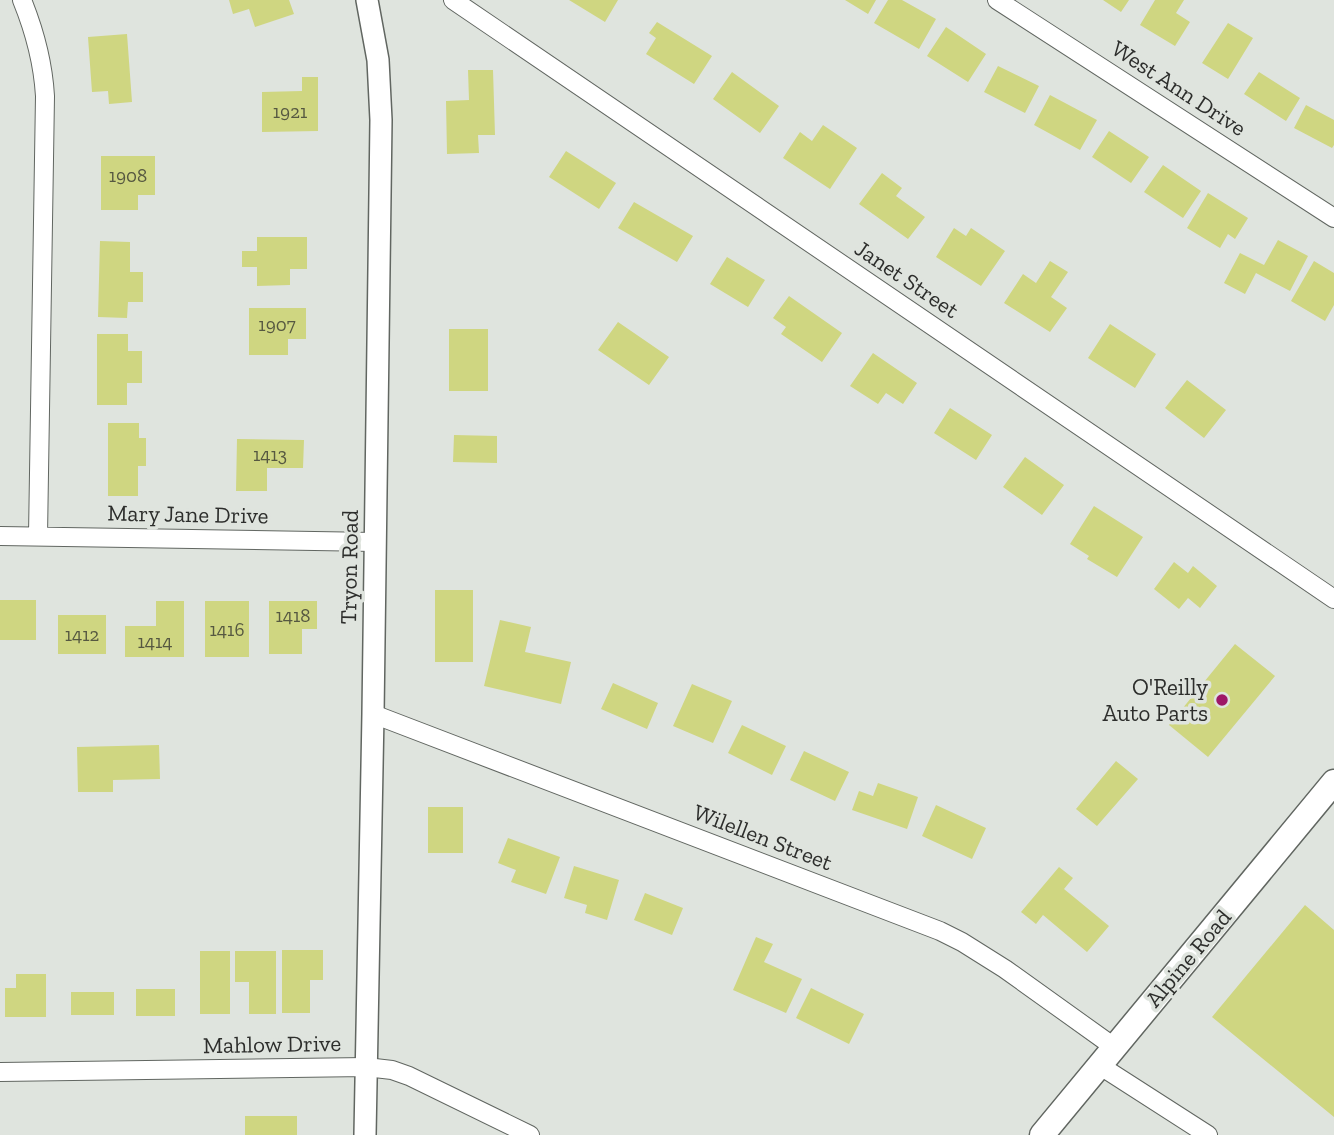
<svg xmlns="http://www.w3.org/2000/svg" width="1334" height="1135" font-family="'Zilla Slab',serif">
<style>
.building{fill:#cfd681}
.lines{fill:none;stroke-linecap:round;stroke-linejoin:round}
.minor-casing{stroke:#616661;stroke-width:20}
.tertiary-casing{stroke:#616661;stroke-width:24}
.secondary-casing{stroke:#616661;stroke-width:27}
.minor{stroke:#fff;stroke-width:18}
.tertiary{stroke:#fff;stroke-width:21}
.secondary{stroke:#fff;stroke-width:24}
.poi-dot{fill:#9e1767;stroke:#dfe4de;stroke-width:2.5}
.labels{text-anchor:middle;stroke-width:7;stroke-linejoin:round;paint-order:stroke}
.number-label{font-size:19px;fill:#565841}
.street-label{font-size:23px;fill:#2d2e2c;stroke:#dfe4de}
.poi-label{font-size:23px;fill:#2d2e2c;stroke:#dfe4de;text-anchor:end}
</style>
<rect width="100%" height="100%" fill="#dfe4de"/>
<path class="building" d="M 229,0 L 289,0 L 294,14 L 255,27 L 249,9 L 233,14 Z
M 569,0 L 618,0 L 605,22 Z
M 845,0 L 876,0 L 868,14 Z
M 888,0 L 902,0 L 936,19 L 919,49 L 874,23 Z
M 1103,0 L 1129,0 L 1121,12 Z
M 1155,0 L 1184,0 L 1176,13 L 1190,22 L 1175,46 L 1140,25 Z
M 657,22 L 712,56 L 694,84 L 646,54 L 656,38 L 649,33 Z
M 1228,23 L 1253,38 L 1228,79 L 1202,63 Z
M 946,27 L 986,54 L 968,82 L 927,56 Z
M 127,34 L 132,102 L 109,104 L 108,91 L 92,92 L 88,37 Z
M 998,66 L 1039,86 L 1025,113 L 984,92 Z
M 468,70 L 493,70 L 495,135 L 478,135 L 479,153 L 447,154 L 446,101 L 469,100 Z
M 732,72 L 779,106 L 760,133 L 713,99 Z
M 1259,72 L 1300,98 L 1286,121 L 1244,94 Z
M 302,77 L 318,77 L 318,131 L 262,132 L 262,92 L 302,91 Z
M 1050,95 L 1097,120 L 1080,150 L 1034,125 Z
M 1306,105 L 1334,120 L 1334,145 L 1332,148 L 1294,128 Z
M 823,125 L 857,148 L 830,189 L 783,158 L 800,132 L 812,141 Z
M 1109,131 L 1149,157 L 1131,183 L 1092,157 Z
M 566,151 L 616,183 L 599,209 L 549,177 Z
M 101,156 L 155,156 L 155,195 L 138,195 L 138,210 L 101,210 Z
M 1163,165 L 1201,191 L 1183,218 L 1144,192 Z
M 882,173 L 902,188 L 896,196 L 925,217 L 908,239 L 859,204 Z
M 1208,193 L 1248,218 L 1235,239 L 1228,234 L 1220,248 L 1187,228 Z
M 634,202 L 693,236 L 677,262 L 618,228 Z
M 954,228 L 966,236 L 971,228 L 1005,251 L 981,286 L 936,257 Z
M 257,237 L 307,237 L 307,269 L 290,269 L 290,285 L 257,286 L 257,267 L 242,267 L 242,251 L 257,251 Z
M 1278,240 L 1308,256 L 1290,291 L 1256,273 L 1245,294 L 1224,283 L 1240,253 L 1264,265 Z
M 100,241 L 130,242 L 130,272 L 143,272 L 143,302 L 128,302 L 127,318 L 98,317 Z
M 727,257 L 765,280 L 748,307 L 710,284 Z
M 1050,261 L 1068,272 L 1051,297 L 1067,308 L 1050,332 L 1004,303 L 1023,274 L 1036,283 Z
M 1314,261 L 1334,273 L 1334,305 L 1325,321 L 1291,301 Z
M 789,296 L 842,333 L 822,362 L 781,334 L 786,327 L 773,318 Z
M 249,308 L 306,308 L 306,339 L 288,339 L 288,355 L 249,355 Z
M 618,322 L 669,357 L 649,385 L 598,350 Z
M 1110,324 L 1156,354 L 1135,388 L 1088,358 Z
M 449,329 L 488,329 L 488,391 L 449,391 Z
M 97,334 L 128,334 L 128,351 L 142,351 L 142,383 L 127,383 L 127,405 L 97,405 Z
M 873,353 L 917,383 L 903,404 L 886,393 L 878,404 L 850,386 Z
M 1187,380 L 1226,410 L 1204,438 L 1165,408 Z
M 950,408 L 992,435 L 976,460 L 934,433 Z
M 108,423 L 139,423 L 139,438 L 146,438 L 146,466 L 138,466 L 138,496 L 108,496 Z
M 454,435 L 497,436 L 497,463 L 453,462 Z
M 237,439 L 304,440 L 303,468 L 267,468 L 267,491 L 236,491 Z
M 1025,457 L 1064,485 L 1042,515 L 1003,487 Z
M 1094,506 L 1143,537 L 1117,577 L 1087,559 L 1089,556 L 1070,544 Z
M 1174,562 L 1188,573 L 1193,566 L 1217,586 L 1200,608 L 1188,598 L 1179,609 L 1154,589 Z
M 435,590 L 473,590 L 473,662 L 435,662 Z
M 0,600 L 36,600 L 36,640 L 0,640 Z
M 156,601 L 184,601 L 184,657 L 125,657 L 125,626 L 156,626 Z
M 205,601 L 249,601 L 249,657 L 205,657 Z
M 269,601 L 317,601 L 317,629 L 302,629 L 302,654 L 269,654 Z
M 58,615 L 106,615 L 106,654 L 58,654 Z
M 500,620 L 531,627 L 525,652 L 571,662 L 561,704 L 484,686 Z
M 1235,644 L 1275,676 L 1208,757 L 1169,725 Z
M 613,683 L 658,703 L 647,729 L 601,709 Z
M 692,684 L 732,701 L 713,743 L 673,726 Z
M 742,725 L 786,746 L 772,775 L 728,753 Z
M 159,745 L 160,779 L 113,780 L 113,792 L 78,792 L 77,747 Z
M 804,751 L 849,772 L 835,801 L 790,780 Z
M 1116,761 L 1138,779 L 1097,826 L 1076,809 Z
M 878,783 L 918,797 L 907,829 L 852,810 L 859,791 L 873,796 Z
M 936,805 L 986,828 L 972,859 L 922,836 Z
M 428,807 L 463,807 L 463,853 L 428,853 Z
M 508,838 L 560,857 L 546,894 L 511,882 L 516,870 L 498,863 Z
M 574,866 L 619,880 L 607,920 L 585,913 L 587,905 L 564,898 Z
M 1059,867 L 1073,878 L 1064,889 L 1109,926 L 1087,952 L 1043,915 L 1036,924 L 1021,912 Z
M 645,893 L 683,908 L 672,935 L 634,920 Z
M 1305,905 L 1334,930 L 1334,1117 L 1212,1017 Z
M 756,937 L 773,944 L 764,962 L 802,979 L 786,1013 L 733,990 Z
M 282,950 L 323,950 L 323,980 L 310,980 L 310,1013 L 282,1013 Z
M 200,951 L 230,951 L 230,1014 L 200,1014 Z
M 235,951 L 276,951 L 276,1014 L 249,1014 L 249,982 L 235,982 Z
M 16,974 L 46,974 L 46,1017 L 5,1017 L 5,988 L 16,988 Z
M 811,988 L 864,1014 L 849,1044 L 796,1018 Z
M 136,989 L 175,989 L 175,1016 L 136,1016 Z
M 71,992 L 114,992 L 114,1015 L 71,1015 Z
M 245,1116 L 297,1116 L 297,1135 L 245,1135 Z"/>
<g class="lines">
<defs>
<path id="minor" d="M 22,0 C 35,32 43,62 45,96 L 38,536
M 453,0 L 1334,599
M 997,0 L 1334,218
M 0,536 L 375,542
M 373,714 L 940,931 L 962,942 L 1005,969 L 1114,1047
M 1099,1065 L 1208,1135
M 0,1072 L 366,1067 L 392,1070 L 409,1076 L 530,1135"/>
<path id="tertiary" d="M 365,1135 L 373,714 L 381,120 L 378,60 L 367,0"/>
<path id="secondary" d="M 1042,1135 L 1334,782"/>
</defs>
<use href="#minor" class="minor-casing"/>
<use href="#tertiary" class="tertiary-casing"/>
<use href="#secondary" class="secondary-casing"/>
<use href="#minor" class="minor"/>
<use href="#tertiary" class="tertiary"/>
<use href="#secondary" class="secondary"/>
</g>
<circle class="poi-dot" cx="1222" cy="700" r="7"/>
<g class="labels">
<g class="number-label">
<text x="290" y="118">1921</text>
<text x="128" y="182">1908</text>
<text x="277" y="331">1907</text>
<text x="270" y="461">1413</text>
<text x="293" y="622">1418</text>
<text x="227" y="636">1416</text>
<text x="82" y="641">1412</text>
<text x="155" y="648">1414</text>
</g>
<g class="street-label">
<text transform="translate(1179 88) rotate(33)" y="8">West Ann Drive</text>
<text transform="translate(907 279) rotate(34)" y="8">Janet Street</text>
<text transform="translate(188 514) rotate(1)" y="8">Mary Jane Drive</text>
<text transform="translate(349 567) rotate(-89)" y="8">Tryon Road</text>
<text transform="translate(763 837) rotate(21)" y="8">Wilellen Street</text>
<text transform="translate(1188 958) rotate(-50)" y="8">Alpine Road</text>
<text transform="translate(272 1044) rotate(-1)" y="8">Mahlow Drive</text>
</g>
<g class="poi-label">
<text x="1208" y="695">O'Reilly<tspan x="1208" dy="26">Auto Parts</tspan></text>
</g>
</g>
</svg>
